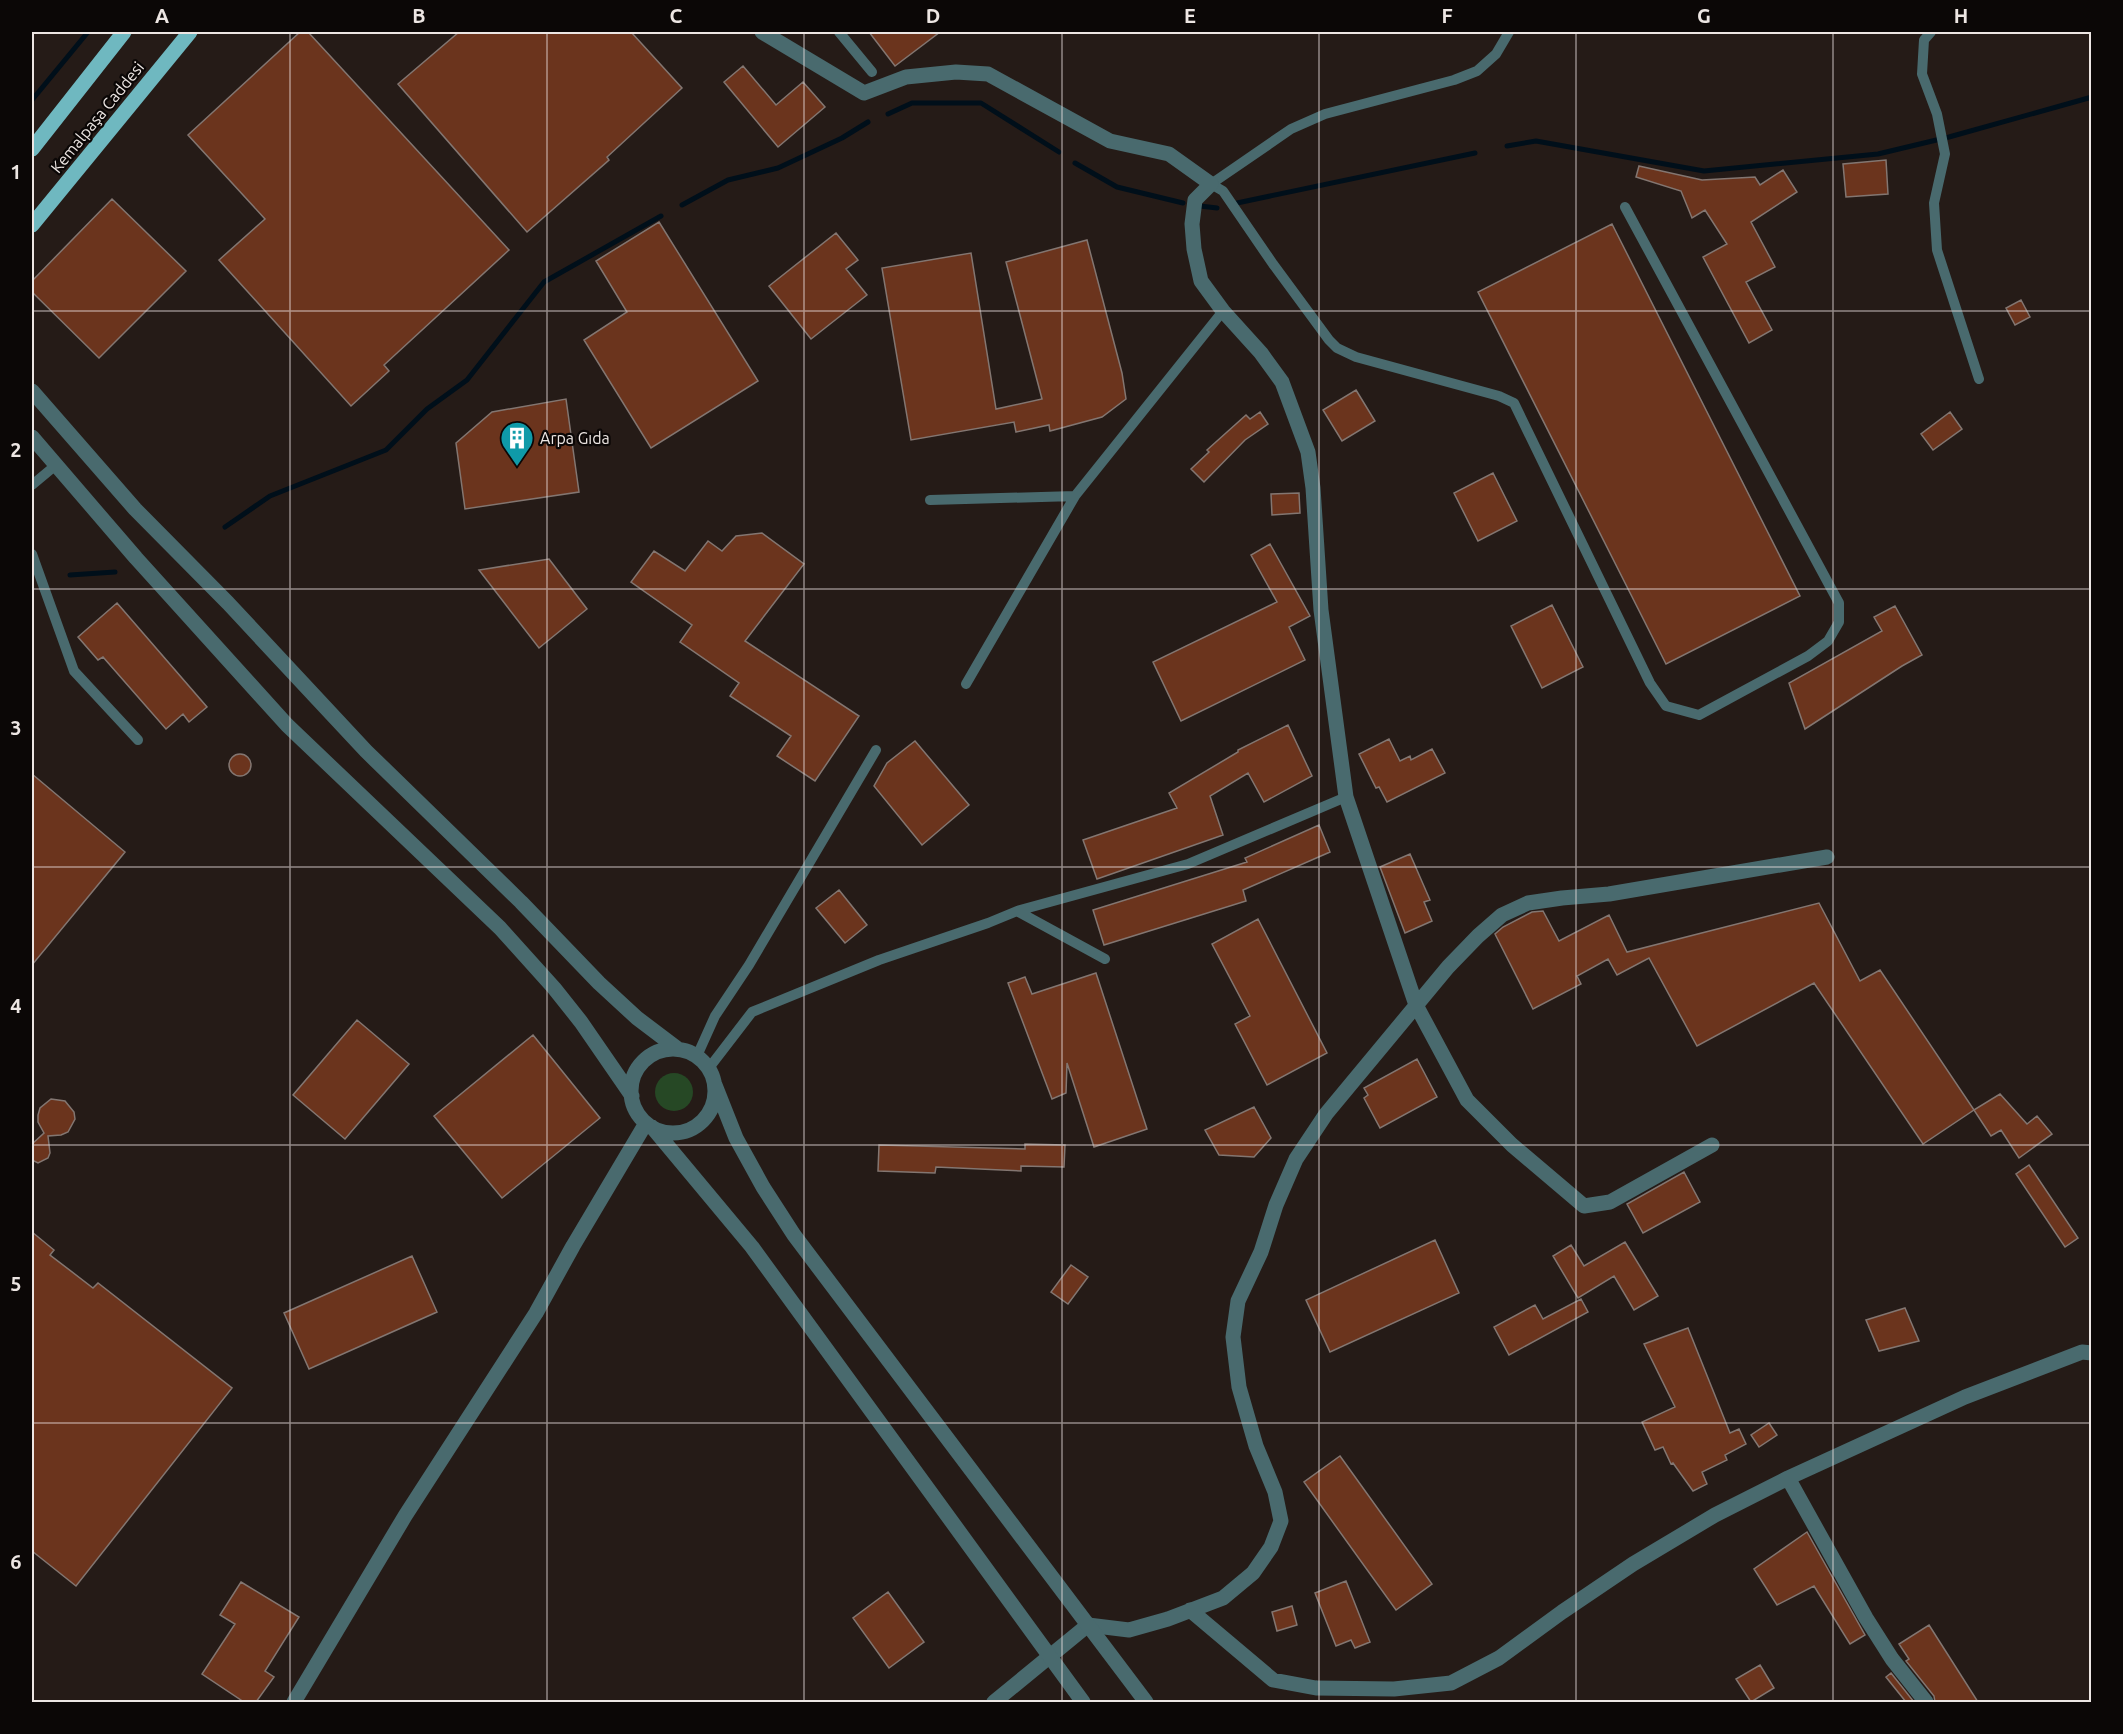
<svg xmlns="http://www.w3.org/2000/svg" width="2123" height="1734" font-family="Ubuntu,sans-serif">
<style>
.green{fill:#264825}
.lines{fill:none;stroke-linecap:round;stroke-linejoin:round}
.stream{stroke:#000f1a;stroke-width:5}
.building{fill:#6b341d;stroke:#837671;stroke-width:1.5}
.service{stroke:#496a6e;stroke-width:10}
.minor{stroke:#496a6e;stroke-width:15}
.tertiary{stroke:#496a6e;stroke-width:15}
.primary{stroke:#6fb8c0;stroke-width:15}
.grid{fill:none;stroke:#ede6e3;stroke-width:1.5;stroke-opacity:0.55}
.labels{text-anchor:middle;stroke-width:4.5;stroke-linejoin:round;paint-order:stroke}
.street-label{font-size:16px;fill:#ede6e3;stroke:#0b0706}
.poi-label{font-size:16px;fill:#ede6e3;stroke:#0b0706;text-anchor:start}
.neatline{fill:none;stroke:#ede6e3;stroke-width:2}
.grid-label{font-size:20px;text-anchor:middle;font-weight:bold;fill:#ede6e3}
</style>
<rect width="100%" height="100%" fill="#251b17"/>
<path class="green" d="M655 1092a19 19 0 1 1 38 0a19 19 0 1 1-38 0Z"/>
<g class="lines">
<path class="stream" d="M 32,100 L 88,32
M 888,114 L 912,103 L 981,103 L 1059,152
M 1507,146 L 1536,141 L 1704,171 L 1878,154 L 1949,137 L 2092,97
M 1075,163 L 1117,187 L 1183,203
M 1237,203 L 1475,153
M 682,205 L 728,180 L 778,168 L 842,138 L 868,122
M 1200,206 L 1217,208
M 225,527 L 270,496 L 386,450 L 427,409 L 467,380 L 544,282 L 661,216
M 70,575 L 115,572"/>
</g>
<path class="building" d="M 300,32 L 308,32 L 509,250 L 384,365 L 389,371 L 351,406 L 219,260 L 265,219 L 188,135 Z
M 459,32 L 631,32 L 682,88 L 607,157 L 609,160 L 527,232 L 398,84 Z
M 869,32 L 940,32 L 895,66 Z
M 743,66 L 776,105 L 803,82 L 825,107 L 778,147 L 724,82 Z
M 1886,160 L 1888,194 L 1846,197 L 1843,164 Z
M 1639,166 L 1702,180 L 1755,177 L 1760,185 L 1783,170 L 1797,192 L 1751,222 L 1775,267 L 1746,282 L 1772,330 L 1749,343 L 1703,257 L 1727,244 L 1705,210 L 1692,218 L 1681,191 L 1636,177 Z
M 112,199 L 186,271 L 99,358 L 32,292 L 32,281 Z
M 659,222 L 758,381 L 651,448 L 584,340 L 627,312 L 596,261 Z
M 1612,224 L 1800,596 L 1666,664 L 1478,292 Z
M 836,233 L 858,260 L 846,269 L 867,295 L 811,339 L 769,286 Z
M 1087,240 L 1122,373 L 1126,399 L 1102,417 L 1050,431 L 1049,425 L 1016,432 L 1014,422 L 911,440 L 882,268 L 971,253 L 996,409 L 1042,399 L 1006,262 Z
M 2021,300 L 2030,317 L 2015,325 L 2006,308 Z
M 1356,390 L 1375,421 L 1342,441 L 1323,410 Z
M 566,399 L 579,492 L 465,509 L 456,443 L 492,412 Z
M 1260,412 L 1268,424 L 1245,440 L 1204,482 L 1191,469 L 1209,452 L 1207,450 L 1246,415 L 1250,419 Z
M 1950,412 L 1962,429 L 1933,450 L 1921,434 Z
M 1493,473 L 1517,521 L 1478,541 L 1454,493 Z
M 1299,493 L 1300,513 L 1272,515 L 1271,494 Z
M 762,533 L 804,564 L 745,641 L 859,716 L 815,781 L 777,756 L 791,736 L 730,696 L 739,683 L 680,642 L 692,625 L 631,582 L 654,551 L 685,571 L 708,541 L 722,551 L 736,536 Z
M 1270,544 L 1310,616 L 1289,627 L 1305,660 L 1181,721 L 1153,662 L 1277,602 L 1251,555 Z
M 549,559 L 587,609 L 539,648 L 479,570 Z
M 117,603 L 207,707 L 189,722 L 183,714 L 166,729 L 103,657 L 98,660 L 78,637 Z
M 1552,605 L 1583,667 L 1542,688 L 1511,626 Z
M 1895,606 L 1922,655 L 1902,666 L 1805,729 L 1789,683 L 1882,631 L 1874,617 Z
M 1288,725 L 1312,776 L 1264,802 L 1248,773 L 1210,796 L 1223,835 L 1097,879 L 1083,840 L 1177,808 L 1169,793 L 1238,752 L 1238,750 Z
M 1389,739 L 1400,761 L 1410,756 L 1411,760 L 1432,749 L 1445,773 L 1387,802 L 1379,787 L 1376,788 L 1359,754 Z
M 915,741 L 969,805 L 922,845 L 874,786 L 887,763 Z
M229 765a11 11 0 1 1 22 0a11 11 0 1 1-22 0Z
M 32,774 L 125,852 L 32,965 Z
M 1319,825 L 1330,852 L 1243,890 L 1246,901 L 1104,945 L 1093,910 L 1247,862 L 1245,858 Z
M 1410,854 L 1430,900 L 1424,902 L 1432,921 L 1405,933 L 1380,867 Z
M 839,890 L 867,925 L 845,943 L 816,908 Z
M 1819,903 L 1860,981 L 1880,970 L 1974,1110 L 2000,1094 L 2027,1124 L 2037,1116 L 2052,1134 L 2019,1158 L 2001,1130 L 1991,1136 L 1974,1110 L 1923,1144 L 1814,983 L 1697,1046 L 1649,958 L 1617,975 L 1608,959 L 1577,976 L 1581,984 L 1533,1009 L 1495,934 L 1503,927 L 1532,912 L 1543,911 L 1559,941 L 1609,915 L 1627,952 Z
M 1258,919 L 1327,1053 L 1267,1085 L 1235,1024 L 1250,1016 L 1212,944 Z
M 1096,973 L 1147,1129 L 1094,1147 L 1067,1063 L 1066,1093 L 1052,1099 L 1008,983 L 1025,977 L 1032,994 Z
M 357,1020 L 409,1064 L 345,1139 L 293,1095 Z
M 533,1035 L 600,1118 L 502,1198 L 434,1116 Z
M 1417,1059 L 1437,1097 L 1380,1128 L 1364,1098 L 1368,1095 L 1364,1088 Z
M 51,1099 L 65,1101 L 74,1112 L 75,1119 L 68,1132 L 61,1135 L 48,1136 L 50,1153 L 48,1158 L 38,1163 L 32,1160 L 32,1144 L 44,1133 L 38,1122 L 38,1115 L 40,1108 Z
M 1254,1107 L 1271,1138 L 1254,1157 L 1219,1155 L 1205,1130 Z
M 1025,1144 L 1065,1145 L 1064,1167 L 1021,1166 L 1021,1171 L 936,1167 L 935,1173 L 878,1171 L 879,1145 L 1025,1149 Z
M 2029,1165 L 2078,1238 L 2065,1247 L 2016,1174 Z
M 1684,1172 L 1700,1202 L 1643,1233 L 1627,1204 Z
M 32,1232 L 54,1250 L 50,1255 L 93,1288 L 98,1283 L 232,1388 L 76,1586 L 32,1551 Z
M 1435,1240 L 1459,1293 L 1330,1352 L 1306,1300 Z
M 1625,1242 L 1658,1296 L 1634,1310 L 1614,1276 L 1578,1298 L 1553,1256 L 1571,1245 L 1584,1266 Z
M 412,1256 L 437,1312 L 309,1369 L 284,1313 Z
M 1071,1265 L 1088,1277 L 1068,1304 L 1051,1292 Z
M 1581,1299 L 1588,1312 L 1509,1355 L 1494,1327 L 1535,1305 L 1543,1319 Z
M 1905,1308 L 1919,1341 L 1879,1351 L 1866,1320 Z
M 1688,1328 L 1730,1433 L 1739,1429 L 1746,1444 L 1725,1455 L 1727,1460 L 1702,1472 L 1707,1484 L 1693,1491 L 1673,1463 L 1671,1464 L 1663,1447 L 1655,1450 L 1642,1422 L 1675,1407 L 1644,1344 Z
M 1769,1423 L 1777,1435 L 1759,1447 L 1751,1435 Z
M 1340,1456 L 1432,1584 L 1396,1610 L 1304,1482 Z
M 1807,1532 L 1865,1635 L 1850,1644 L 1814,1586 L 1777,1605 L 1754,1569 Z
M 1346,1581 L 1370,1642 L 1355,1648 L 1351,1640 L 1336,1646 L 1315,1593 Z
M 241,1582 L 299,1617 L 265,1671 L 274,1677 L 256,1702 L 244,1702 L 202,1674 L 235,1624 L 220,1615 Z
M 888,1592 L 924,1642 L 889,1668 L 853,1618 Z
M 1292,1606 L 1297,1625 L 1277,1631 L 1272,1612 Z
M 1929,1625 L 1978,1702 L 1935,1702 L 1934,1696 L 1906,1661 L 1909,1659 L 1899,1644 Z
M 1760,1665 L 1774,1688 L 1751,1702 L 1736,1679 Z
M 1891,1673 L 1914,1702 L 1906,1702 L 1886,1677 Z"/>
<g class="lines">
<path class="service" d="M 839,32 L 872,72
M 1509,32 L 1496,54 L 1477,71 L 1454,80 L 1325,114 L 1291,129 L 1211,184 L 1223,191 L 1273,264 L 1329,340 L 1337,348 L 1356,357 L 1499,396 L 1514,403 L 1650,683 L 1666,706 L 1699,715 L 1808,656 L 1828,641 L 1839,622 L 1839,603 L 1625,207
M 1931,32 L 1924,40 L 1922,74 L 1937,114 L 1945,154 L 1934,203 L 1937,250 L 1979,379
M 32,485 L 56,465
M 930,500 L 1075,496 L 1223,311
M 32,554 L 74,671 L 138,740
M 966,684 L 1075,496
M 1017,911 L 1188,864 L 1346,797
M 697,1056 L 715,1016 L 749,965 L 876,750
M 709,1068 L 752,1012 L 879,960 L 988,923 L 1017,911 L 1105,959"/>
<path class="minor" d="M 762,32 L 864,93 L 906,77 L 956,72 L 988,74 L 1110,141 L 1169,154 L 1211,184 L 1195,200 L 1192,224 L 1194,249 L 1201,281 L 1223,311 L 1261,353 L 1282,382 L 1308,452 L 1313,488 L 1321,610 L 1346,797 L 1416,1005 L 1467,1100 L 1512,1145 L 1584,1206 L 1610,1202 L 1712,1145
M 1788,1478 L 1866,1618 L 1892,1659 L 1926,1702
M 1190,1610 L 1273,1680 L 1316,1688 L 1394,1689 L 1451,1683 L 1499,1658 L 1562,1612 L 1633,1564 L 1715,1515 L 1788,1478 L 1965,1397 L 2082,1352 L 2092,1353
M 994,1702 L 1088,1625 L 1129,1630 L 1168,1619 L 1223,1598 L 1253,1573 L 1271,1547 L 1281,1521 L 1275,1492 L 1256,1446 L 1239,1387 L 1233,1337 L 1238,1301 L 1261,1252 L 1276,1205 L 1296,1159 L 1326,1114 L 1448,967 L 1478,936 L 1502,915 L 1528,903 L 1562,898 L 1609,894 L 1827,857"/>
<path class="tertiary" d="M 32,391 L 135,509 L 228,603 L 366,751 L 521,902 L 599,983 L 637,1018 L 678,1049
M 32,437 L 136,558 L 287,725 L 500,928 L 554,988 L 581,1022 L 632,1096
M631 1091a42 42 0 1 1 84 0a42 42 0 1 1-84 0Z
M 715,1085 L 736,1138 L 763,1187 L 794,1235 L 1146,1702
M 652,1127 L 752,1247 L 1083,1702
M 294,1702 L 405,1516 L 536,1313 L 573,1246 L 646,1123"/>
<path class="primary" d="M 32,149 L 124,32
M 32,225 L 190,32"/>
</g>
<path class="grid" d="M 290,32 L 290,1702M 547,32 L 547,1702M 804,32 L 804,1702M 1062,32 L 1062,1702M 1319,32 L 1319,1702M 1576,32 L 1576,1702M 1833,32 L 1833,1702M 32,311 L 2092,311M 32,589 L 2092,589M 32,867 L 2092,867M 32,1145 L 2092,1145M 32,1423 L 2092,1423"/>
<defs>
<symbol id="building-pin" viewBox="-11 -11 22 30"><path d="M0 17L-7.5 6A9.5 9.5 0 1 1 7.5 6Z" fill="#0f9aa8" stroke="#0b0706"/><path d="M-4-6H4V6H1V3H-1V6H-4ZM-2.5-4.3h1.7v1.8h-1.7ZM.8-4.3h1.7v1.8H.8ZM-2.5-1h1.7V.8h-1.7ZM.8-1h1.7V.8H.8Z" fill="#fff"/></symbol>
</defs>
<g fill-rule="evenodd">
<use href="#building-pin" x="498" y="419" width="38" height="52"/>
</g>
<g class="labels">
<g class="street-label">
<text transform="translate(97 117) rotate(-51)" y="6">Kemalpaşa Caddesi</text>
</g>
<g class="poi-label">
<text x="540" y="444">Arpa Gıda</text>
</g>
</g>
<rect width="2123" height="1734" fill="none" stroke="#0b0706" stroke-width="66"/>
<rect x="33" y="33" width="2057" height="1668" class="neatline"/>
<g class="grid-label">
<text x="162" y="23">A</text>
<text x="419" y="23">B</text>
<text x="676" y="23">C</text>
<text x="933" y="23">D</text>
<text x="1190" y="23">E</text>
<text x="1447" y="23">F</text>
<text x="1704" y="23">G</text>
<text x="1961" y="23">H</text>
<text x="16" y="179">1</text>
<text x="16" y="457">2</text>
<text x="16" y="735">3</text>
<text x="16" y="1013">4</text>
<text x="16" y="1291">5</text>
<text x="16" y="1569">6</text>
</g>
</svg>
